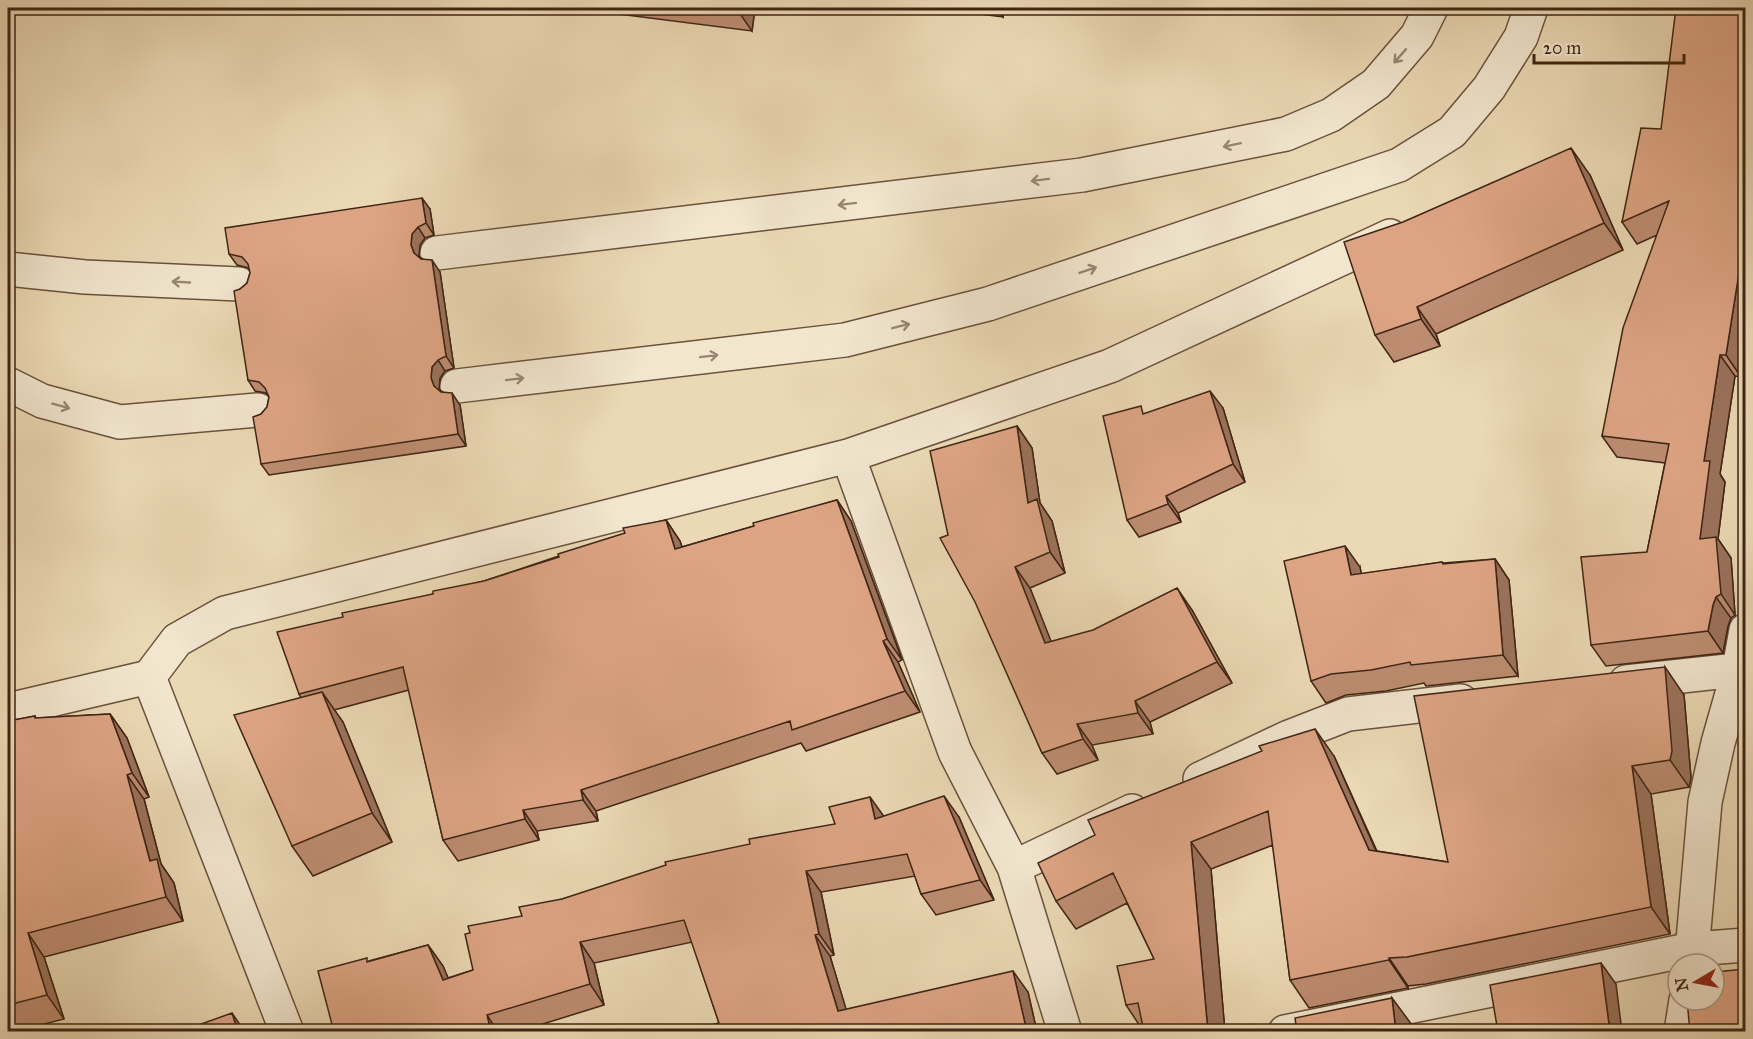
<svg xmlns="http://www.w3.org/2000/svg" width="1753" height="1039" font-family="'IM FELL Great Primer',serif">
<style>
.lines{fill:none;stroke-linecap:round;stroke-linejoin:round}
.street-casing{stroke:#6a523c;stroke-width:36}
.street{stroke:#f2e6cf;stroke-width:33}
.wall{fill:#be8d72;stroke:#3f2514;stroke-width:1.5}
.shaded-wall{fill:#9b735c;stroke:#3f2514;stroke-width:1.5}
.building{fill:#dda484;stroke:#3f2514;stroke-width:1.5}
.oneway{stroke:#988672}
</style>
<rect width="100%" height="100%" fill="#ebd9b5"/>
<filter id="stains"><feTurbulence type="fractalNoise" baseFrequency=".00333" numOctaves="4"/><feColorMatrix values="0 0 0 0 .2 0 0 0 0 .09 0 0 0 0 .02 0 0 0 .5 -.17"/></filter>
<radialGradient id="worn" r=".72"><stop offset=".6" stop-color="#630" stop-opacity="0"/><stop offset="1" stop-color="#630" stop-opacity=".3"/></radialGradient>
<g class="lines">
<defs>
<path id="street" d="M 437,253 L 1082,175 L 1286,134 L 1331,115 L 1376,84 L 1417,36 L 1431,8
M 8,269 L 85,277 L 239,284
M 8,384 L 42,401 L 120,422 L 258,410
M 457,386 L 845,340 L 988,304 L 1399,165 L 1452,132 L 1489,88 L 1521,37 L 1531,8
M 848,456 L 955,752 L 1014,867 L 1065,1032
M 149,677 L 287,1032
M 1626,682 L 1746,669
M 8,710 L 149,677 L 177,640 L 225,613 L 848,456 L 1110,366 L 1390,236
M 1200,779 L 1289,737 L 1348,714 L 1461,701
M 1014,867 L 1132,811
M 1691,964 L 1705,802 L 1718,743 L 1739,669 L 1746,630
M 1285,1032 L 1693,949 L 1746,945
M 1681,1032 L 1686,1000"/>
</defs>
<use href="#street" class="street-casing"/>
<use href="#street" class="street"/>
</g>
<path class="wall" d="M 571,8 L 755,8 L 752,31 Z
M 931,8 L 1004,8 L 1003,17 Z
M 1746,8 L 1746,347 L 1741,377 L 1735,376 L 1720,474 L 1725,482 L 1718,539 L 1731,558 L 1735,615 L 1731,618 L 1728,626 L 1723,653 L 1606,666 L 1591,645 L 1647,552 L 1665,463 L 1617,457 L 1602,436 L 1657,235 L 1637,244 L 1622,222 L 1661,129 Z
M 1590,175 L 1623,250 L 1436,334 L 1440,346 L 1394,362 L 1375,335 Z
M 430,209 L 434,235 L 425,238 L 420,245 L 419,256 L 440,272 L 454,368 L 445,371 L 440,378 L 439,389 L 460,405 L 466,446 L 269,475 L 261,464 L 261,414 L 267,407 L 269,397 L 266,393 L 255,391 L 248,380 L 240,289 L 247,283 L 250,273 L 249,268 L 237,265 L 229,254 Z
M 1223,408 L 1245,482 L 1178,513 L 1181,522 L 1139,537 L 1127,520 L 1146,413 Z
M 1017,426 L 1032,448 L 1040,503 L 1052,521 L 1065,573 L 1030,588 L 1051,642 L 1192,610 L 1232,683 L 1150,722 L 1153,734 L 1092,745 L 1098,760 L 1057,774 L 1042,753 L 948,535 Z
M 837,500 L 851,521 L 902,660 L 898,662 L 920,712 L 806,751 L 801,743 L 596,811 L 598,821 L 537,831 L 539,840 L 458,861 L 443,840 L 409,690 L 334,710 L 343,722 L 392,842 L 313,876 L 292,846 L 301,698 L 299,694 L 343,617 L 484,581 L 666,520 L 680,541 L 682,547 L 754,526 Z
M 1495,559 L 1509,580 L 1518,676 L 1426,686 L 1424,683 L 1386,691 L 1346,695 L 1326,703 L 1311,681 L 1360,567 L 1361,574 L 1442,562 L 1443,563 Z
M 1684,695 L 1691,778 L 1689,787 L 1651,794 L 1670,934 L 1426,984 L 1408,986 L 1408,988 L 1309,1008 L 1290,980 L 1273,845 L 1211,869 L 1225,1032 L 1144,1032 L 1126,1005 L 1154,959 L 1127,903 L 1076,929 L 1056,901 L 1095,835 L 1334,756 L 1377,851 L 1448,862 Z
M 110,714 L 127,738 L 149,797 L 144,799 L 161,864 L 174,883 L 183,921 L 44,957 L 64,1019 L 13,1032 L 8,1032 L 8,721 L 35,716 L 36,718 Z
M 884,816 L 959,817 L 994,900 L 936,915 L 921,894 L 915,876 L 821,892 L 834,955 L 830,956 L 846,1010 L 1028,992 L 1037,1032 L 684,1032 L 719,1023 L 692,942 L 594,963 L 604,1005 L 517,1032 L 334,1032 L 369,961 L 428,945 L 443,966 L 448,978 L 473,970 L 522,916 L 562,899 Z"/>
<path class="shaded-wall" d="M 736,8 L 755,8 L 752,31 Z
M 996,8 L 1004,8 L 1003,17 Z
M 1571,148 L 1590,175 L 1623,250 L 1604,223 Z
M 422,198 L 430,209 L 434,235 L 426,223 Z
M 418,227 L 425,238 L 420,245 L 419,256 L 422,264 L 414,253 L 411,245 L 412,234 Z
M 432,260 L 440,272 L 454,368 L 446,356 Z
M 1741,260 L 1746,267 L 1746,347 L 1741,377 L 1726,355 Z
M 1417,307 L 1436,334 L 1440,346 L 1421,319 Z
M 1720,355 L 1735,376 L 1720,474 L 1725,482 L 1718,539 L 1731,558 L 1735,615 L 1721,594 L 1700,539 L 1704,461 Z
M 438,360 L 445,371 L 440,378 L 439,389 L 442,397 L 434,386 L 431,378 L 432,367 Z
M 1210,391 L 1223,408 L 1245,482 L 1233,464 Z
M 452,393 L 460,405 L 466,446 L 458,434 Z
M 1017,426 L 1032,448 L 1040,503 L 1052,521 L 1065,573 L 1050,552 L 1028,503 Z
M 1166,496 L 1178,513 L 1181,522 L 1168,504 Z
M 837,500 L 851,521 L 902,660 L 887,639 Z
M 666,520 L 680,541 L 690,570 L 675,549 Z
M 1345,546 L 1360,567 L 1366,596 L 1351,575 Z
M 1495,559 L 1509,580 L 1518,676 L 1503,655 Z
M 1015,567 L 1030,588 L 1060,664 L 1045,643 Z
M 1177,588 L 1192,610 L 1232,683 L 1217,662 Z
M 1716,597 L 1731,618 L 1728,626 L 1723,653 L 1708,631 L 1713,605 Z
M 883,641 L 898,662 L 920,712 L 905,691 Z
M 1665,667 L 1684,695 L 1691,778 L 1689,787 L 1670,760 Z
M 322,692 L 343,722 L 392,842 L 372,813 Z
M 1135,701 L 1150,722 L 1153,734 L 1138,713 Z
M 110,714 L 127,738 L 149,797 L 132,773 Z
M 1077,724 L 1092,745 L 1098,760 L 1083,739 Z
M 1315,729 L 1334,756 L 1388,878 L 1369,850 Z
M 1632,766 L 1651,794 L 1670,934 L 1651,907 Z
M 127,775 L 144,799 L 161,864 L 174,883 L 183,921 L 166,897 L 150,861 Z
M 581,790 L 596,811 L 598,821 L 583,800 Z
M 944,796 L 959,817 L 994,900 L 980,880 Z
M 870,797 L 885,818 L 875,819 Z
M 523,810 L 537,831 L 539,840 L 525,819 Z
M 1191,842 L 1211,869 L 1225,1032 L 1208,1032 Z
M 806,871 L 821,892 L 834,955 L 819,934 Z
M 28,933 L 44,957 L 64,1019 L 47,995 Z
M 815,935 L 830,956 L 853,1032 L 838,1011 Z
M 580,942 L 594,963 L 604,1005 L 590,984 Z
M 428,945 L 443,966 L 458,1001 L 443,980 Z
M 1389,958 L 1408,986 L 1408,988 L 1389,960 Z
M 1601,963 L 1616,984 L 1622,1032 L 1610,1032 Z
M 1013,971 L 1028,992 L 1037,1032 L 1027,1032 Z
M 1392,998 L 1412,1025 L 1412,1032 L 1396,1032 Z
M 232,1013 L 245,1032 L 238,1032 Z
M 487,1015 L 498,1032 L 491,1032 Z"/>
<path class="building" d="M 1676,8 L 1746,8 L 1746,255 L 1745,264 L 1741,260 L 1726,355 L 1720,355 L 1704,461 L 1710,461 L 1700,539 L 1716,537 L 1721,594 L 1716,597 L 1713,605 L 1708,631 L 1591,645 L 1581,557 L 1647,552 L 1669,444 L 1602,436 L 1623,328 L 1669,201 L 1622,222 L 1641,128 L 1661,129 Z
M 1571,148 L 1604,223 L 1417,307 L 1421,319 L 1375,335 L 1344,242 L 1403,222 Z
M 422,198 L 426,223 L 418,227 L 412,234 L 411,245 L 414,253 L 421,259 L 432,260 L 446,356 L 438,360 L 432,367 L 431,378 L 434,386 L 441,392 L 452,393 L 458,434 L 261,464 L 253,417 L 261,414 L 267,407 L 269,397 L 265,388 L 259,382 L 248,380 L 234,291 L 240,289 L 247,283 L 250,273 L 248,264 L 242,257 L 229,254 L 225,228 Z
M 1210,391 L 1233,464 L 1166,496 L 1168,504 L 1127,520 L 1103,416 L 1141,406 L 1143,414 Z
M 1017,426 L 1028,503 L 1037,499 L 1050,552 L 1015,567 L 1045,643 L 1093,630 L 1177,588 L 1217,662 L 1135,701 L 1138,713 L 1077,724 L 1083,739 L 1042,753 L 975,602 L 940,538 L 948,535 L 930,451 Z
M 837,500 L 887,639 L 883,641 L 905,691 L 792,730 L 790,721 L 581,790 L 583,800 L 523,810 L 525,819 L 443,840 L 403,667 L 299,694 L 277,632 L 343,617 L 342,613 L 433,594 L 433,591 L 484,581 L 559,557 L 558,554 L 625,533 L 623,528 L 666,520 L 675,549 L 754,526 L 753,523 Z
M 1345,546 L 1351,575 L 1442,562 L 1443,564 L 1495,559 L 1503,655 L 1411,665 L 1410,662 L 1371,670 L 1331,674 L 1311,681 L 1284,561 Z
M 1665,667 L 1672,751 L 1670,760 L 1632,766 L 1651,907 L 1407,957 L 1389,958 L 1389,960 L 1290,980 L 1268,811 L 1191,842 L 1208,1032 L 1144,1032 L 1138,1003 L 1126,1005 L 1117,966 L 1154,959 L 1113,873 L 1056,901 L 1038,863 L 1095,835 L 1088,820 L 1262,751 L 1259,746 L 1315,729 L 1369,850 L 1448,862 L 1414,696 Z
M 322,692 L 372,813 L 292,846 L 234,715 Z
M 110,714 L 132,773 L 127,775 L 150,861 L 157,859 L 166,897 L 28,933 L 47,995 L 8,1005 L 8,721 L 35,716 L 35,718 Z
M 944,796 L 980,880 L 921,894 L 907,854 L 806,871 L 819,934 L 815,935 L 838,1011 L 1013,971 L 1027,1032 L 684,1032 L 719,1023 L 684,920 L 580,942 L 590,984 L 487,1015 L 491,1032 L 334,1032 L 318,971 L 367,958 L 367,962 L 428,945 L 443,980 L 473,970 L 465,934 L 470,933 L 468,926 L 522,916 L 519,907 L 562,899 L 666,865 L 665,862 L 750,844 L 749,839 L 835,824 L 829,807 L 870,797 L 875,819 Z
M 1601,963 L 1610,1032 L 1498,1032 L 1490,985 Z
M 1746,969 L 1746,1032 L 1690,1032 L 1687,1000 L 1714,1000 L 1714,972 Z
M 1392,998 L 1396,1032 L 1264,1032 L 1296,1025 L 1295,1018 Z
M 232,1013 L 238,1032 L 179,1032 Z"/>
<defs><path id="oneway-shaft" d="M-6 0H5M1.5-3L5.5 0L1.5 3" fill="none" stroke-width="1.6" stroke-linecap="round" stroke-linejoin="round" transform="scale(1.5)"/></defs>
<g class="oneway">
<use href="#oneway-shaft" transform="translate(1400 56) rotate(131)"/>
<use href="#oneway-shaft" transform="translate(1232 145) rotate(168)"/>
<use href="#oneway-shaft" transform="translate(1040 180) rotate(173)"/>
<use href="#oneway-shaft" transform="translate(847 204) rotate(173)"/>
<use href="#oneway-shaft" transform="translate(1088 270) rotate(-19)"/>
<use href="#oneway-shaft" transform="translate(181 282) rotate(-177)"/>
<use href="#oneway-shaft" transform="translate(901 326) rotate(-14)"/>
<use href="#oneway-shaft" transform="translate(709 356) rotate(-7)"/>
<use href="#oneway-shaft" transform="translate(515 379) rotate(-7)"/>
<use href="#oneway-shaft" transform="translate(61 406) rotate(15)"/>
</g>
<rect width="1753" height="1039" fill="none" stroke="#ebd9b5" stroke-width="30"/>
<rect x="9" y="9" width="1735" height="1021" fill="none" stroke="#3f2514" stroke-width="3"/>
<rect x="15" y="15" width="1723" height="1009" fill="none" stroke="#3f2514" stroke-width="1.5"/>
<g transform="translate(1696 982) rotate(260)"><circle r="28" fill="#f2e6cf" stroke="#aa9984" stroke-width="1.5"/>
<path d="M0-4.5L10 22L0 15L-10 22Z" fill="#8f2418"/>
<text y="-9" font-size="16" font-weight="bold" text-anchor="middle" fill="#3f2514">N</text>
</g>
<path d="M1534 54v9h150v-9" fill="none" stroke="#3f2514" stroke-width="3"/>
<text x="1543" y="54" font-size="18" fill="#3f2514" stroke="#f2e6cf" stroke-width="4.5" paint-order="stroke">20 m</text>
<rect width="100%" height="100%" filter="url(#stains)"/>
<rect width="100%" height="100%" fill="url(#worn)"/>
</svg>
